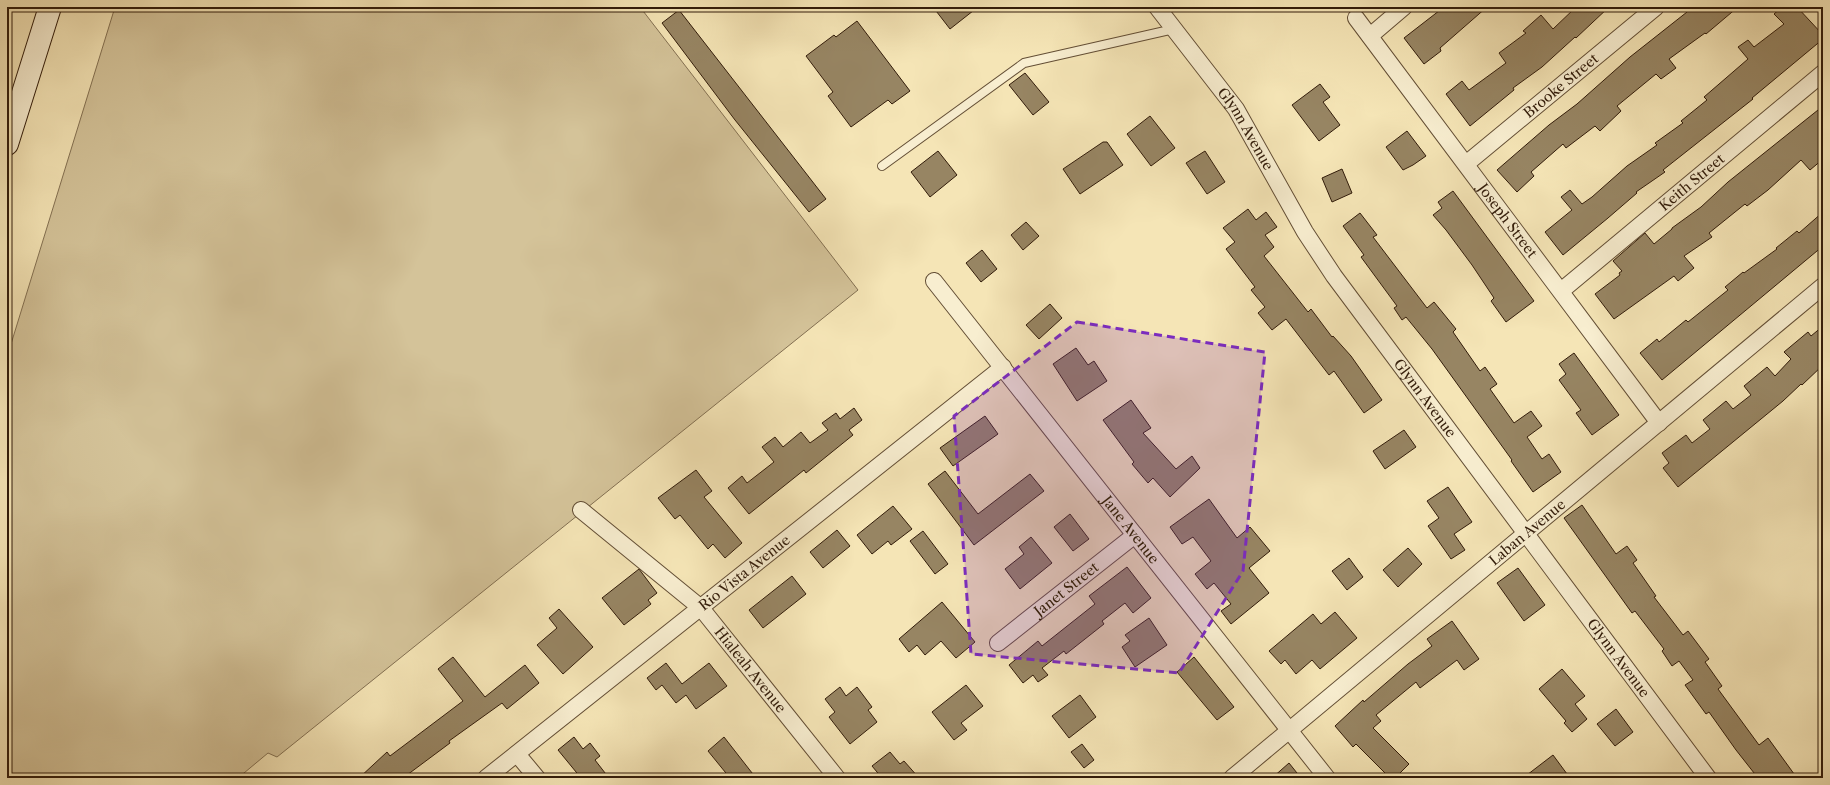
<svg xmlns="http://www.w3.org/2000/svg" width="1830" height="785" font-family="'Libre Caslon Text',serif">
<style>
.green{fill:#d4c399;stroke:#837052}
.building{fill:#978563;stroke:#321c0a}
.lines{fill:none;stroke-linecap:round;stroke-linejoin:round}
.lane-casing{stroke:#634e35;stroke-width:10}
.street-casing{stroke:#634e35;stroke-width:18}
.secondary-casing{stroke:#321c0a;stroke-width:24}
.lane{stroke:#f8eed0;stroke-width:8}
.street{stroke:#f8eed0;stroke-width:16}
.secondary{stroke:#f8eed0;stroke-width:22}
.marked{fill:#7b2cbf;fill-opacity:0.2;stroke:#7b2cbf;stroke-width:3;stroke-dasharray:8 5;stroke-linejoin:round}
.labels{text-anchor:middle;stroke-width:3;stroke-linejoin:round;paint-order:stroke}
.street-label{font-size:14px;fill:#321c0a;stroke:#f8eed0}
</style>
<rect width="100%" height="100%" fill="#f5e5b6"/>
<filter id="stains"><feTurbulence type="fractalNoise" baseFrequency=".005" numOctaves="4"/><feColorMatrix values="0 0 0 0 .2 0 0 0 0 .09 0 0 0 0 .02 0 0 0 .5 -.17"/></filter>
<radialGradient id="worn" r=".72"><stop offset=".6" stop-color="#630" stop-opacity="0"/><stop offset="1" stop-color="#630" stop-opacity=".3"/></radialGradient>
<path class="green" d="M 115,7 L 640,7 L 858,290 L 277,757 L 268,753 L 238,778 L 7,778 L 7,357 Z"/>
<path class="building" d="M 933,7 L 978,7 L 950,29 Z
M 1444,7 L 1487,7 L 1440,48 L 1441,51 L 1424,64 L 1404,38 Z
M 1576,7 L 1609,7 L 1576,38 L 1575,37 L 1542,67 L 1513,88 L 1514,90 L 1470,126 L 1446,94 L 1462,81 L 1469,90 L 1506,63 L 1499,53 L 1526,33 L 1523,31 L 1541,15 L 1553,29 Z
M 1683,7 L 1738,7 L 1706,34 L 1705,33 L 1669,59 L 1676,68 L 1661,79 L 1656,74 L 1617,106 L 1621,111 L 1600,131 L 1595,126 L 1566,148 L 1563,144 L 1531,172 L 1534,176 L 1517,192 L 1497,170 L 1549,125 L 1577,104 L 1630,57 L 1687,12 Z
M 1782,7 L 1797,7 L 1823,35 L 1823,39 L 1752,98 L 1753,99 L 1663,170 L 1665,172 L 1636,192 L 1637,193 L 1608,218 L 1563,255 L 1545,232 L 1572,210 L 1561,197 L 1570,190 L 1582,204 L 1592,197 L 1627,166 L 1657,145 L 1655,143 L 1683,123 L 1681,121 L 1707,100 L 1704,97 L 1748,59 L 1738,47 L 1748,40 L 1754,47 L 1784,24 L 1774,14 Z
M 679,10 L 826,199 L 809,212 L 735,120 L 662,23 Z
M 857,21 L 910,91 L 892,104 L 888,100 L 851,127 L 828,96 L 833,92 L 806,56 L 834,35 L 836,37 Z
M 1025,73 L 1049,102 L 1033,115 L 1009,85 Z
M 1320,84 L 1330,97 L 1323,102 L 1340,125 L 1319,141 L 1292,105 Z
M 1823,106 L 1823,159 L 1810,170 L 1801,160 L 1768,190 L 1747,206 L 1745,204 L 1709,233 L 1712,237 L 1684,256 L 1694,268 L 1678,281 L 1674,276 L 1614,319 L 1595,294 L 1620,275 L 1619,273 L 1622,271 L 1613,261 L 1645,233 L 1654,244 L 1672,229 L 1672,228 L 1701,207 L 1728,182 Z
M 1150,116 L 1175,148 L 1151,166 L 1127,134 Z
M 1407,131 L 1426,156 L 1413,165 L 1403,170 L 1386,147 Z
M 1103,142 L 1107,142 L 1123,165 L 1080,194 L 1063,169 Z
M 938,151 L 957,175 L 930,197 L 911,172 Z
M 1205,151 L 1225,182 L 1207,194 L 1186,163 Z
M 1342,169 L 1352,193 L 1332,202 L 1322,178 Z
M 1453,191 L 1534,301 L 1506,322 L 1491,301 L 1494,298 L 1472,265 L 1446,230 L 1433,215 L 1442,208 L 1438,202 Z
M 1248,209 L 1256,220 L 1266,212 L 1277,227 L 1265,235 L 1274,247 L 1264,256 L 1308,312 L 1311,309 L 1332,337 L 1333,336 L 1351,356 L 1382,400 L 1364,413 L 1334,371 L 1329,375 L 1286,319 L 1272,330 L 1258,313 L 1265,307 L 1251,290 L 1255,287 L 1226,249 L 1235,242 L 1223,228 Z
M 1823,212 L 1823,246 L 1662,380 L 1640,353 L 1657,339 L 1659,342 L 1686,320 L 1688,322 L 1728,290 L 1725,287 L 1743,272 L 1744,273 L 1777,249 L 1776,248 L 1797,231 L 1799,233 Z
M 1360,213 L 1377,235 L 1373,237 L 1427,308 L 1434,302 L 1456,329 L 1453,332 L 1480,371 L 1485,367 L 1497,384 L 1490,389 L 1514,423 L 1531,411 L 1542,426 L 1527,437 L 1542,459 L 1549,454 L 1561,472 L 1533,492 L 1511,461 L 1512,460 L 1432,349 L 1406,317 L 1402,320 L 1394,308 L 1397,306 L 1361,257 L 1364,255 L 1343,226 Z
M 1026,222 L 1039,236 L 1023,250 L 1011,235 Z
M 982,250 L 997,269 L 981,282 L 966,263 Z
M 1050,304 L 1062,318 L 1039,339 L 1026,325 Z
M 1823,326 L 1823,365 L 1802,385 L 1801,384 L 1783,401 L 1678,487 L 1663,468 L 1669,463 L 1662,453 L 1686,435 L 1692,443 L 1710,429 L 1703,420 L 1726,401 L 1733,409 L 1751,395 L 1744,386 L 1767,367 L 1775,376 L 1791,359 L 1784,352 L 1808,332 L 1811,336 Z
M 1076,348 L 1088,365 L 1094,361 L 1107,381 L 1077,401 L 1053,364 Z
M 1574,353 L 1619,415 L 1592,435 L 1576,413 L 1581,410 L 1559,380 L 1566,374 L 1559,364 Z
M 1131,400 L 1151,428 L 1143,433 L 1176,469 L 1192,456 L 1200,468 L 1170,497 L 1153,478 L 1148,483 L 1132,464 L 1134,462 L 1103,420 Z
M 854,408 L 862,420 L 849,430 L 853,435 L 806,473 L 804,470 L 749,514 L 728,488 L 742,476 L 747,483 L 774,462 L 762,447 L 775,437 L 783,447 L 801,432 L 810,443 L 828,430 L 822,423 L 836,413 L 840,419 Z
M 985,416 L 998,434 L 953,466 L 940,448 Z
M 1404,430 L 1416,447 L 1385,469 L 1373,451 Z
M 696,470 L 712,491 L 704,497 L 742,543 L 725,558 L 713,544 L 708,549 L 680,515 L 675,519 L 658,498 Z
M 945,471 L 978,514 L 1030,474 L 1044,491 L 974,545 L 928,484 Z
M 1448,487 L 1472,522 L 1454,534 L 1465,550 L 1451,559 L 1428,526 L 1439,518 L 1427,501 Z
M 1209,499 L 1237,538 L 1250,527 L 1270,551 L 1249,568 L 1269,593 L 1231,624 L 1221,611 L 1231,604 L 1214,583 L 1207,589 L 1195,574 L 1211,561 L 1193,537 L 1182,544 L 1170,527 Z
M 1582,505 L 1616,554 L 1627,546 L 1637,560 L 1633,563 L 1656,596 L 1654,597 L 1683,635 L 1688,631 L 1709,659 L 1705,662 L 1722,686 L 1718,689 L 1759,745 L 1768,738 L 1797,778 L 1758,778 L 1736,750 L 1709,712 L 1706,714 L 1685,685 L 1693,680 L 1679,661 L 1672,666 L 1662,651 L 1664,649 L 1635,611 L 1632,613 L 1564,518 Z
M 893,506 L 912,529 L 891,545 L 888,541 L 872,554 L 857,535 Z
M 1070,514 L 1089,539 L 1073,551 L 1054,527 Z
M 837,530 L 850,546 L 823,568 L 810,552 Z
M 923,531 L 948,564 L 935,574 L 910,541 Z
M 1031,537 L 1052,563 L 1020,589 L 1005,569 L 1024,554 L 1019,547 Z
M 1408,548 L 1422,564 L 1398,587 L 1383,570 Z
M 1349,558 L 1363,577 L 1347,590 L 1332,571 Z
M 1127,567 L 1151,598 L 1133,613 L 1125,603 L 1102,621 L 1104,624 L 1066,654 L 1064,651 L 1042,668 L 1048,675 L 1038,682 L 1033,675 L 1023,683 L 1009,665 L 1038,641 L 1042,646 L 1095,604 L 1089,596 Z
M 1518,568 L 1545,605 L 1524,621 L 1497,583 Z
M 639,569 L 657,593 L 648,600 L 651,604 L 624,625 L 602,598 Z
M 792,576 L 806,594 L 763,628 L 749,610 Z
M 942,602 L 975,642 L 956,658 L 941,641 L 925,655 L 917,645 L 909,652 L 899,639 Z
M 559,609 L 593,647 L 563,674 L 537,645 L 557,628 L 549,618 Z
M 1335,612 L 1357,638 L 1320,669 L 1312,660 L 1296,674 L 1285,660 L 1281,664 L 1269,651 L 1313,614 L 1321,624 Z
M 1149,618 L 1167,645 L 1135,667 L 1122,647 L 1130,641 L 1125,635 Z
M 1452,621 L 1479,659 L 1464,670 L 1457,660 L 1420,688 L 1416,682 L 1376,715 L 1381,721 L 1373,728 L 1409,764 L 1395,778 L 1390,778 L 1356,744 L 1353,747 L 1335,726 L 1363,700 L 1364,702 L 1408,664 L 1432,646 L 1427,639 Z
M 453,657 L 485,697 L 525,665 L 539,683 L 507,709 L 502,703 L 449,741 L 450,743 L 403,778 L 359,778 L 387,752 L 390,756 L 463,701 L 438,669 Z
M 1194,657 L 1234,707 L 1217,720 L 1177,672 Z
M 666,663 L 682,684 L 709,663 L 727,686 L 696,709 L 686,695 L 676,703 L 662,685 L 656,690 L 647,678 Z
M 1562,669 L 1585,696 L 1575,704 L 1587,719 L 1572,732 L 1564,723 L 1566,721 L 1539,689 Z
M 966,685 L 983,706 L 961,723 L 967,730 L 954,740 L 932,712 Z
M 840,687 L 846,696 L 857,687 L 872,707 L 868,710 L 877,722 L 850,744 L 829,717 L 835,712 L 825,699 Z
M 1080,695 L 1096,717 L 1069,738 L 1052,716 Z
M 1616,709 L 1633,732 L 1615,746 L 1597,724 Z
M 574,737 L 583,749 L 590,743 L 600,756 L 595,760 L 609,778 L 581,778 L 558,750 Z
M 724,737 L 756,778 L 730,778 L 708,751 Z
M 1082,744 L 1094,760 L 1084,768 L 1071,752 Z
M 890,752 L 900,764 L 904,761 L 919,778 L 882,778 L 872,766 Z
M 1553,755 L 1570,778 L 1523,778 Z
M 1289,763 L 1301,778 L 1272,778 Z"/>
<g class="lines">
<defs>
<path id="lane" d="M 882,166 L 1024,63 L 1174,29"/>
<g id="street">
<path id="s1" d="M 1157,7 L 1236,109 L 1305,232 L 1334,276 L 1708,778"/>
<path id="s2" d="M 1356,18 L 1659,423"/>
<path d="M 1370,36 L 1404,7"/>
<path id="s3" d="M 1466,164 L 1656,7"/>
<path id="s4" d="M 934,281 L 1327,778"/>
<path id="s5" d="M 1561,291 L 1823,73"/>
<path id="s6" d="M 581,510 L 701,608 L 837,778"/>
<path id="s7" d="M 998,643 L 1135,535"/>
<path d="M 517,754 L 537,778"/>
<path id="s8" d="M 486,778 L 1003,367"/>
<path id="s9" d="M 1232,778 L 1823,286"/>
</g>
<path id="secondary" d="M 7,144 L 50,7"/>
</defs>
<use href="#lane" class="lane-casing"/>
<use href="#street" class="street-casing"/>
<use href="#secondary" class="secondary-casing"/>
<use href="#lane" class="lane"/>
<use href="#street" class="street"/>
<use href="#secondary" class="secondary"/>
</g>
<path class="marked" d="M 1077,322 L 1265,352 L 1243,571 L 1179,673 L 971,654 L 954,416 Z"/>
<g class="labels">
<g class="street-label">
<text dy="5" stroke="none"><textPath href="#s3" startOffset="123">Brooke Street</textPath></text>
<text dy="5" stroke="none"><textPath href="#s1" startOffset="151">Glynn Avenue</textPath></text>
<text dy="5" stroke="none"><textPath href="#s5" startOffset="170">Keith Street</textPath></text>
<text dy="5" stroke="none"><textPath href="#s2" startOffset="253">Joseph Street</textPath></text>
<text dy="5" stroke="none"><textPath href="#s1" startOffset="475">Glynn Avenue</textPath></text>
<text dy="5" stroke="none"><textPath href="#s4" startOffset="317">Jane Avenue</textPath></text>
<text dy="5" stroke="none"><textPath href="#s9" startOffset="384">Laban Avenue</textPath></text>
<text dy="5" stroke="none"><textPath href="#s8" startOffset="330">Rio Vista Avenue</textPath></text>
<text dy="5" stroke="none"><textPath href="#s7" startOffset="87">Janet Street</textPath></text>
<text dy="5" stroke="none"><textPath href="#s1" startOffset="799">Glynn Avenue</textPath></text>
<text dy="5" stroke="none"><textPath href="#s6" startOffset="234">Hialeah Avenue</textPath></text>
</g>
</g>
<rect width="1830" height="785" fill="none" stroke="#f5e5b6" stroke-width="24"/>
<rect x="8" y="8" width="1814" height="769" fill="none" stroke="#321c0a" stroke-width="2"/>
<rect x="12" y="12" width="1806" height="761" fill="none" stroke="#321c0a"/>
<rect width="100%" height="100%" filter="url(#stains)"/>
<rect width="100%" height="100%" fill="url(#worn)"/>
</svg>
